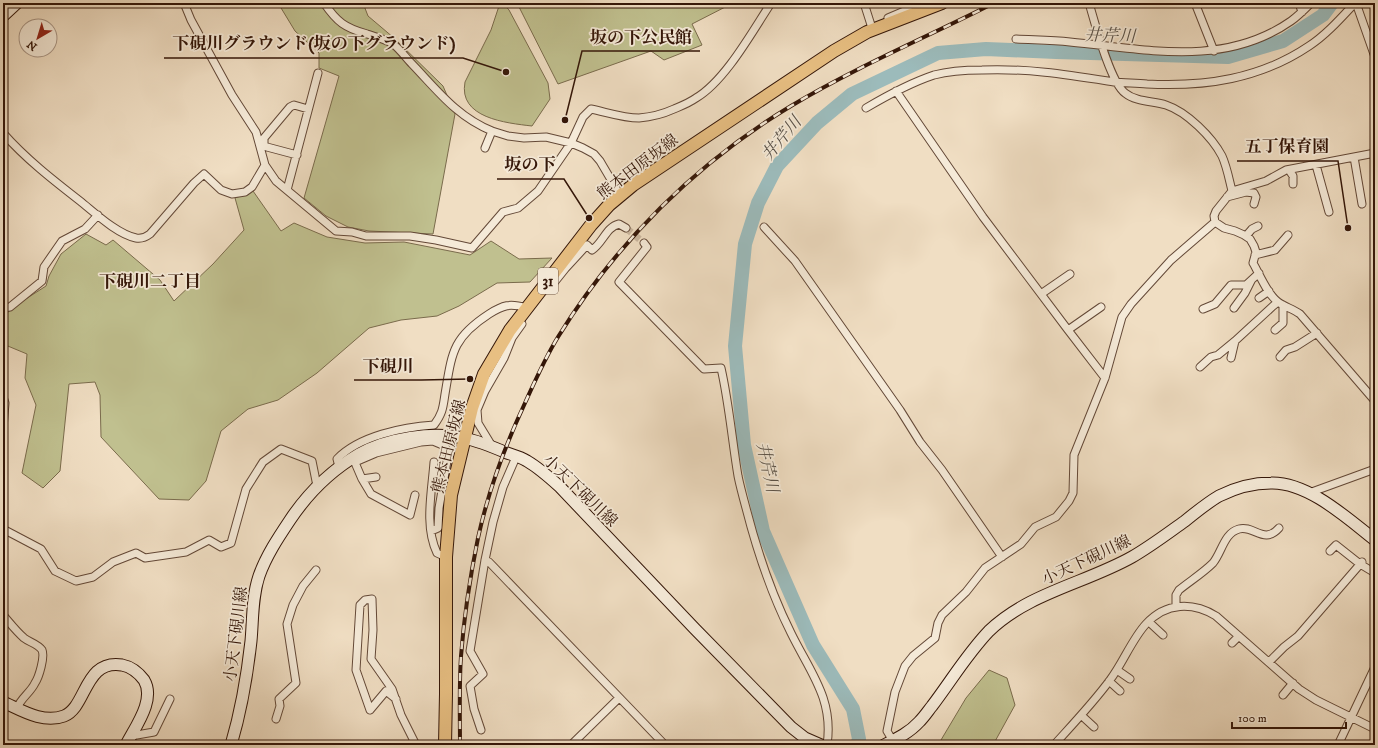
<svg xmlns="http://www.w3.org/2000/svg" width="1378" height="748" font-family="'IM FELL DW Pica','Noto Serif JP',serif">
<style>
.green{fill:#c0c08f;stroke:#7a6b4c}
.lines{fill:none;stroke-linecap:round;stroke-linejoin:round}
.river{stroke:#9cbbbb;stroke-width:14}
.street-tunnel{stroke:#cab69e;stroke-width:7;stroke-dasharray:7 3.5;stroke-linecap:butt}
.street-casing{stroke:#634837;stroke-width:9}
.secondary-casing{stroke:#341608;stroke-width:13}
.primary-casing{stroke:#341608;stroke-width:14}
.street{stroke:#f5ead8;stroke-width:7}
.secondary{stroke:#f5ead8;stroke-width:11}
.primary{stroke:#e8bf82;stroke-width:12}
.rail-casing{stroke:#341608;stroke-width:4}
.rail{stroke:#f5ead8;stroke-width:2.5;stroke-dasharray:8;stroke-linecap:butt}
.labels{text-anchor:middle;stroke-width:3.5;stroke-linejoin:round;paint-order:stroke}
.shield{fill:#f5ead8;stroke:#6e5646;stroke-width:1}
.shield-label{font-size:15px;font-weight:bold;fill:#341608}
.street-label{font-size:16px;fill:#341608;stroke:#f5ead8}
.water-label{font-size:17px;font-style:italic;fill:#585047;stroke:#f5ead8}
.neighbourhood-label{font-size:17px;font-weight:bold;fill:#341608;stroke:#f5ead8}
.leader{fill:none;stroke:#341608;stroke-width:1.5}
.callout-dot{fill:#341608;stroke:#f5ead8;stroke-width:1.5}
.callout-label{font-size:17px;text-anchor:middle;font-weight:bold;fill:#341608;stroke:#f5ead8;stroke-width:3.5;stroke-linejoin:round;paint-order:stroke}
</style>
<rect width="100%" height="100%" fill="#f0dec3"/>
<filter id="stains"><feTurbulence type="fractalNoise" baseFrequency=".005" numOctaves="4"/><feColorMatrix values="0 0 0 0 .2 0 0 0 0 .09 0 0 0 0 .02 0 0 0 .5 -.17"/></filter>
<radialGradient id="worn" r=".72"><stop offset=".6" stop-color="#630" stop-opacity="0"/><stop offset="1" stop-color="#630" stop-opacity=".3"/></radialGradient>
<path class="green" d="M 278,3 L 363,3 L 368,16 L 394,38 L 443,86 L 455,114 L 433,234 L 369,231 L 348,227 L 326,216 L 304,198 L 339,76 L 319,68 L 319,53 L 295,31 Z
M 500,3 L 503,3 L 509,10 L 548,83 L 550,99 L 532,126 C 506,123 458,118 465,82 L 491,30 Z
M 517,3 L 733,3 L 692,24 L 702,45 L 664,60 L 651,51 L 558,84 Z
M 253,191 L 281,231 L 294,223 L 327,237 L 365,243 L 404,242 L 470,255 L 491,241 L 519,259 L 552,258 L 530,282 L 497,283 L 459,306 L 437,316 L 401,320 L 369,328 L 317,373 L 278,400 L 248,409 L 221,431 L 206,481 L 189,500 L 159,499 L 101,437 L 100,395 L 95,382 L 69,384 L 60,471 L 43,488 L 22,473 L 36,405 L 25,378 L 27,354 L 3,344 L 3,316 L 21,302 L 46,286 L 49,276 L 61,254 L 86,234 L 106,245 L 113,240 L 160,280 L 174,301 L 213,264 L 244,230 L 235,198 Z
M 989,670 L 1007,678 L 1015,705 L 993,745 L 938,745 L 966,698 Z"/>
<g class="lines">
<path class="river" d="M 857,745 L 859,739 L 853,709 L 813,645 L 763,531 L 744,445 L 735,346 L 745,244 L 758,203 L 777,166 L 817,123 L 852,94 L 938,53 L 986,49 L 1056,52 L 1228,57 L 1283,41 L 1323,15 L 1332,3"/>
<path class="street-tunnel" d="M 626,228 L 644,243"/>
<defs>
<path id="street" d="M 184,3 L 191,20 L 232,95 L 256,132 L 265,165 L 276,181 L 336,231 L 352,232 L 366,236 L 410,236 L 436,240 L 472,248 L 503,212 L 518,208 L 538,191 L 571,143 L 583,117 L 591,109 C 606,112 623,118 639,118 C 651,117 663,114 674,109 C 681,106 689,103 696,98 C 725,81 752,32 771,3
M 324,3 C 337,22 345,28 367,34 C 376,37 385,39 393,44 C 400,49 406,58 412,64 C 437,90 457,117 492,131
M 864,3 L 871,25
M 1089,3 C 1095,23 1110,82 1125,93 C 1136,102 1153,101 1166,105 C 1187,112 1212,137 1222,156 C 1227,167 1229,179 1232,191
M 1195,3 L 1214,51
M 1299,3 L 1302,12
M 1356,3 L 1375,57
M 888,18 L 923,3
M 1016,39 C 1034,40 1052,40 1070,42 C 1146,49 1224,68 1291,21 C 1298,16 1305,9 1311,3
M 896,91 L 983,217 L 1068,330 L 1105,378
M 866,108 C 888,95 910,83 934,75 C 949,71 966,70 982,70 C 1027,68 1069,75 1114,82 C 1125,83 1136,83 1147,84 C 1205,87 1260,79 1309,46 C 1326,35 1341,18 1355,3
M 3,133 C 26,159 53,180 80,201 C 95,213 117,234 136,238 C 141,239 146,237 150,234 L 194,183 L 204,174 L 221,190 L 232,194 L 245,192 L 252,187 L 265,165
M 264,145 L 264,138 L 290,107 L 294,105 L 308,109
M 260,146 L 264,145 L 267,147 L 297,155
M 485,148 L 492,131 L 508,136 L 524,138 L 546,137 L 571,143 L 583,148 L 594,154 L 600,161 L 620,195
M 1375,153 L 1286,170 L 1266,181 L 1232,191 L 1216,211 L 1214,216 L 1215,222 L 1224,228 L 1235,231 L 1244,235 L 1250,239 L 1254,246 L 1256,252 L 1253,263 C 1260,275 1267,294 1278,302 C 1285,307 1293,309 1300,314 L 1375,401
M 1354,157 L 1362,204
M 1316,165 L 1329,212
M 1289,170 L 1293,176 L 1293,184
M 287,190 L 318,73
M 1227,197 L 1246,192 L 1254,193 L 1256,197 L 1254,204
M 764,227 L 795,261 L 900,410 L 920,442 L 942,470 L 1002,557
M 1246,236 L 1252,229 L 1258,226
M 644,243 L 647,247 L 619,282 L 702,367 L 704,369 L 721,368 C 729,403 732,440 738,476 C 740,486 743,497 746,508 C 757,551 771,593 791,633 C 810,672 834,699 827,745
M 1255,255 L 1275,250 L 1288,235
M 562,269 L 565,269 L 587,245 L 592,250 C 603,243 606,227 619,224 L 626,228
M 549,289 L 565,269
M 1041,294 L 1070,274
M 1259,298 L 1269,291
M 3,308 L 10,307 L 42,281 L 44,267 L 62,241 L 85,229 L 98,215
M 1234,308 L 1245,293 L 1251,281
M 1203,309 L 1215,304 L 1231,285 L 1246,285 L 1259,273
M 1068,330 L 1101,307
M 1275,330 L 1283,323 L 1283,305
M 1280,357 L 1286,350 L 1295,347 L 1317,333
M 1231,358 L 1235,341
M 1200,367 L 1211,357 L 1218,355 L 1235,341 L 1273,306 L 1278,302
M 3,397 L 5,403 L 3,429
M 492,446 L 478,423 L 477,410 L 485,391 L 504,358 L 512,338 L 522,324
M 353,458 L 362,479 L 376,477
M 355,462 L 376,453 L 421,442 L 433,441 L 445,446 L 448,455 L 439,508 L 438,528 L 431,531
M 434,462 C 432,491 424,526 437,553 L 446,557
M 339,467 L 337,459 C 359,436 403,427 434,425 C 443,413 443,407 445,394 C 452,353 452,338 489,314 C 503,305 510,303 526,308
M 362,479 L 371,494 L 410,515 L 415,495
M 1309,493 L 1375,469
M 3,529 L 41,549 L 55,571 L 76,581 L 93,577 L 113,562 L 136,553 L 145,558 L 186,552 L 209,540 L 221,547 L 231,543 L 246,489 L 263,462 L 281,449 L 312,461 L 317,486
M 1330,551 L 1336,545 L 1360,564 L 1375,573
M 485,560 L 489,562 L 665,745
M 1176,607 L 1176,595 L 1179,590 C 1190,581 1203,573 1213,563 C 1222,552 1224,533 1239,529 C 1254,525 1264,545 1279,528
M 3,615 C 10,623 16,631 24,638 C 29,642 38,644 42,650 C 45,657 39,677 35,683 C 31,692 21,698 17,708
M 1149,622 L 1163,635
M 1232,643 L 1239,636
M 1269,662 L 1284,647 L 1298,636 L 1362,562
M 1117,670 L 1130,679
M 1109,681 L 1120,691
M 1283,695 L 1293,683
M 370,710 L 356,670 L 360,605 L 365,600 L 372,599 L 373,630 L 371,659 L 392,689 L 401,715 L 416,745
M 370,710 L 386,691 L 396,699
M 1081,715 L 1094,727
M 276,719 L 280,706 L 279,699 L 296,683 L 287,624 L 293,605 L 303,586 L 316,570
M 481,730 L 474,709 L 470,686 L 483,674 L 470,651 L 485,560 L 493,522 L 503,487 L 516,457
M 131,736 L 154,732 L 170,699
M 893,741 L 887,731 L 895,692 L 905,666 L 913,656 L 935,638 L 938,623 L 942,615 L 966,592 L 985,568 L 1021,544 L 1035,527 L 1056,517 L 1069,501 L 1073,493 L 1074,455 L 1105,378 L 1122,317 L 1131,304 L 1171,260 L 1215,222
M 571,745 L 619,698
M 1054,745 C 1073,724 1093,703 1110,680 C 1123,663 1132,639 1146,624 C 1166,602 1193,602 1216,616 L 1299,689 L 1316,700 L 1375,729
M 1338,745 L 1375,667"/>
<path id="secondary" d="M 3,16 L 17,3
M 3,702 C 21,710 43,724 64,716 C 87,707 84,659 122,665 C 132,667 138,672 144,680 C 156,700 135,727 126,745
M 231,745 C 241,711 247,677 251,641 C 253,619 252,597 259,576 C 266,556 278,538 290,520 C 308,493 330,471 359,454 C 387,438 433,431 464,438 C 479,441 493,447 507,453 C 513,455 521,457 527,461 C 539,468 549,477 560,487 L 695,629 L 791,727 L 805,738 L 821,745
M 884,745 C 896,739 909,733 919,722 C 924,717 928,711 932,706 C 951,681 967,654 989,631 C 1028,593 1086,583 1132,557 C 1151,546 1168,533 1185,521 C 1196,512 1207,503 1219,496 C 1235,488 1253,483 1271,483 C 1308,482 1347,518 1375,540"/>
<path id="primary" d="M 445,745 L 446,694 L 446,557 L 451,495 L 472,408 L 484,374 L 510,330 L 591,225 L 609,205 L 633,185 L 834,51 L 867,32 L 942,3"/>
</defs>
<use href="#street" class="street-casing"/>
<use href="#secondary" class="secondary-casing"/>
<use href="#primary" class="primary-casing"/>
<use href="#street" class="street"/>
<use href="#secondary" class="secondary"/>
<use href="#primary" class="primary"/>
<defs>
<path id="rail" d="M 460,745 C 460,715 459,685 461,656 C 464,617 470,577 478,538 C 488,492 505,446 525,403 C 535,381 545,358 558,337 C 616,243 696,163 791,106 C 856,67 927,37 994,3"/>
</defs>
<use href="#rail" class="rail-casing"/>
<use href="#rail" class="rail"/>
</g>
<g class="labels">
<rect class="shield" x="538" y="268" width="20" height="26" rx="3"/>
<g class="shield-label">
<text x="548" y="286">31</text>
</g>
<g class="street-label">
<text transform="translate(637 166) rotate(-37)" y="6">熊本田原坂線</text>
<text transform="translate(448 446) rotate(-76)" y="6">熊本田原坂線</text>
<text transform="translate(581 490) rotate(44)" y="6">小天下硯川線</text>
<text transform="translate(1086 559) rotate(-25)" y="6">小天下硯川線</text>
<text transform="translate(235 634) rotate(-83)" y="6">小天下硯川線</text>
</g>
<g class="water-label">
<text transform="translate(1110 35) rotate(2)" y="6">井芹川</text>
<text transform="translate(781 138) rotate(-50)" y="6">井芹川</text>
<text transform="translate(768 467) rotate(78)" y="6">井芹川</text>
</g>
<g class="neighbourhood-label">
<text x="150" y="287">下硯川二丁目</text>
</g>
</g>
<path class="leader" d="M565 120L582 51H700M506 72L463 58H164M1348 228L1338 161H1237M589 218L564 179H497M470 379L421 380H354"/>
<g class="callout-dot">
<circle cx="565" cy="120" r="4"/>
<circle cx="506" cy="72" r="4"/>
<circle cx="1348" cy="228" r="4"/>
<circle cx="589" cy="218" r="4"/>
<circle cx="470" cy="379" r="4"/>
</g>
<g class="callout-label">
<text x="641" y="43">坂の下公民館</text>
<text x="314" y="49">下硯川グラウンド(坂の下グラウンド)</text>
<text x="1287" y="152">五丁保育園</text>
<text x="530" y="170">坂の下</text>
<text x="388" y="372">下硯川</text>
</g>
<rect width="1378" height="748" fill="none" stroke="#f0dec3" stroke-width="16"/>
<rect x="4" y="4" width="1370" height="740" fill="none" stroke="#341608" stroke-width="2"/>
<rect x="8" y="8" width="1362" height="732" fill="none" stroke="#341608"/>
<g transform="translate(38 38) rotate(218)"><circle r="19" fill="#f5ead8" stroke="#a89585"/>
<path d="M0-3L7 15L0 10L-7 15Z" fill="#8f2418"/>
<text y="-6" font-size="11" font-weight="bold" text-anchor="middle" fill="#341608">N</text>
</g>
<path d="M1232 722v6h114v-6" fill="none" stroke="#341608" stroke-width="2"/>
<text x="1238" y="722" font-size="12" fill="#341608" stroke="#f5ead8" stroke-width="3" paint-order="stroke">100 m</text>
<rect width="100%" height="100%" filter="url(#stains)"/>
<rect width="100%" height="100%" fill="url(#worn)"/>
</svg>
